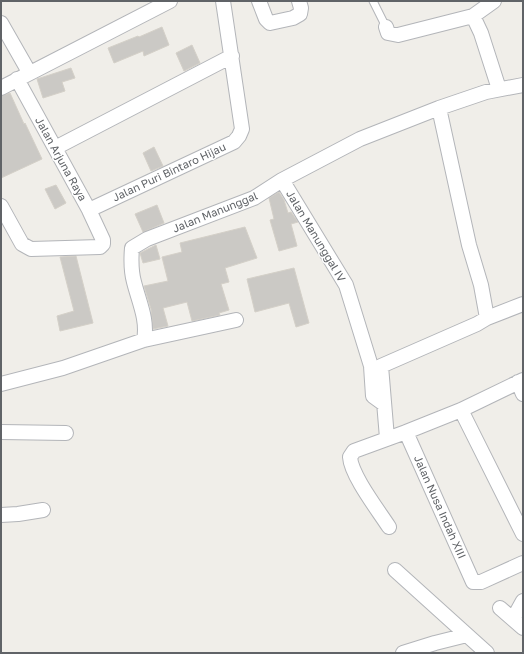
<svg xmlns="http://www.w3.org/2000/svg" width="524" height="654" font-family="'Golos Text',sans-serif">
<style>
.building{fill:#cbc9c5;stroke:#d4d0c8}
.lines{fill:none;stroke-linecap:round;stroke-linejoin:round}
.lane-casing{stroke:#b3b5b9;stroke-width:9}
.street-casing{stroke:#b3b5b9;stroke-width:16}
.lane{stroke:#fff;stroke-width:7}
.street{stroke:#fff;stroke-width:14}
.labels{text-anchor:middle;stroke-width:3;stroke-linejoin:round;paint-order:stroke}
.street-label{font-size:11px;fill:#606367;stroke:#fff}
</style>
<rect width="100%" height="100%" fill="#f0eee9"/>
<path class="building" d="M 162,27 L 169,45 L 144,56 L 143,51 L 114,63 L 108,48 L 138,36 L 139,37 Z
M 192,45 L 200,63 L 184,71 L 176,53 Z
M 71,68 L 75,78 L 62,82 L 65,91 L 43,98 L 37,79 Z
M 10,93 L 24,124 L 25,123 L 42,159 L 1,178 L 1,96 Z
M 154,147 L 163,166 L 151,171 L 143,153 Z
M 56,185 L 66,203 L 55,209 L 45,189 Z
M 279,192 L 284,200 L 288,213 L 291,212 L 298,222 L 291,224 L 297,246 L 279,251 L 270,220 L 274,219 L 269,198 Z
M 157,205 L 164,223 L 143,232 L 135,214 Z
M 245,227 L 257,258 L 225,268 L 229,282 L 221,284 L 229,310 L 219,313 L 220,315 L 192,321 L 187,302 L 163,308 L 168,326 L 153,329 L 151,309 L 144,286 L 168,281 L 162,257 L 182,252 L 180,243 Z
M 156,245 L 160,259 L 143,263 L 140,253 Z
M 76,256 L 93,323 L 60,331 L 57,316 L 74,311 L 60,257 Z
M 294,268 L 309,323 L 296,327 L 289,303 L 255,312 L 247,279 Z"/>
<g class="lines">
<defs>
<path id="lane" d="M 373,1 L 386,27"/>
<path id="street" d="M 259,1 L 266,19 L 270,23 L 293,18 L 300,14 L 301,8 L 299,1
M 473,16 L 494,1
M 1,23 L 29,72
M 386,27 L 388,33 L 398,35 L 473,16 L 481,33 L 499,89
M 1,88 L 170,1
M 439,108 L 469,245 L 481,285 L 487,318
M 55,148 L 232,56
M 282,180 L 346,285 L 371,366 L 373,396 L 384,404
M 1,206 L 22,244 L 31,249 L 100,247 L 103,244 L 103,240 L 89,210 L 17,79
M 89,210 L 234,142 L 239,136 L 242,129 L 223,1
M 144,340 C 148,320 139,302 134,282 C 131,271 131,260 132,248 L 147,239 L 254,198 L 282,180 L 360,139 L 439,108 L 486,92 L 523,85
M 518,382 L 523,394
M 1,384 L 63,368 L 144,340 L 236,320
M 461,410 L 523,534
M 1,432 L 66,433
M 406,432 L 473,582 L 481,582 L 523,563
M 387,438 L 381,366 L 477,324 L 487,318 L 523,304
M 1,515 L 18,514 L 43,510
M 389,527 C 378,510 351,475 350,457 L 354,451 L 406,432 L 461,410 L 523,380
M 395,570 L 467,635
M 500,608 L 523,628
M 513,619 L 523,601
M 403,653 L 435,643 L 467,635 L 487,653"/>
</defs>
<use href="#lane" class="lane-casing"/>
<use href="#street" class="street-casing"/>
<use href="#lane" class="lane"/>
<use href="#street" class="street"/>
</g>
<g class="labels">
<g class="street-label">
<text transform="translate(61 159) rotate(61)" y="4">Jalan Arjuna Raya</text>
<text transform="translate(169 172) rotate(-25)" y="4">Jalan Puri Bintaro Hijau</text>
<text transform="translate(215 212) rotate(-22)" y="4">Jalan Manunggal</text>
<text transform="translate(316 236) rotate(59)" y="4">Jalan Manunggal IV</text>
<text transform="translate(440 507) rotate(66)" y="4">Jalan Nusa Indah XIII</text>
</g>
</g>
<rect width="524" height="654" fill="none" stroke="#606367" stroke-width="4"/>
</svg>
